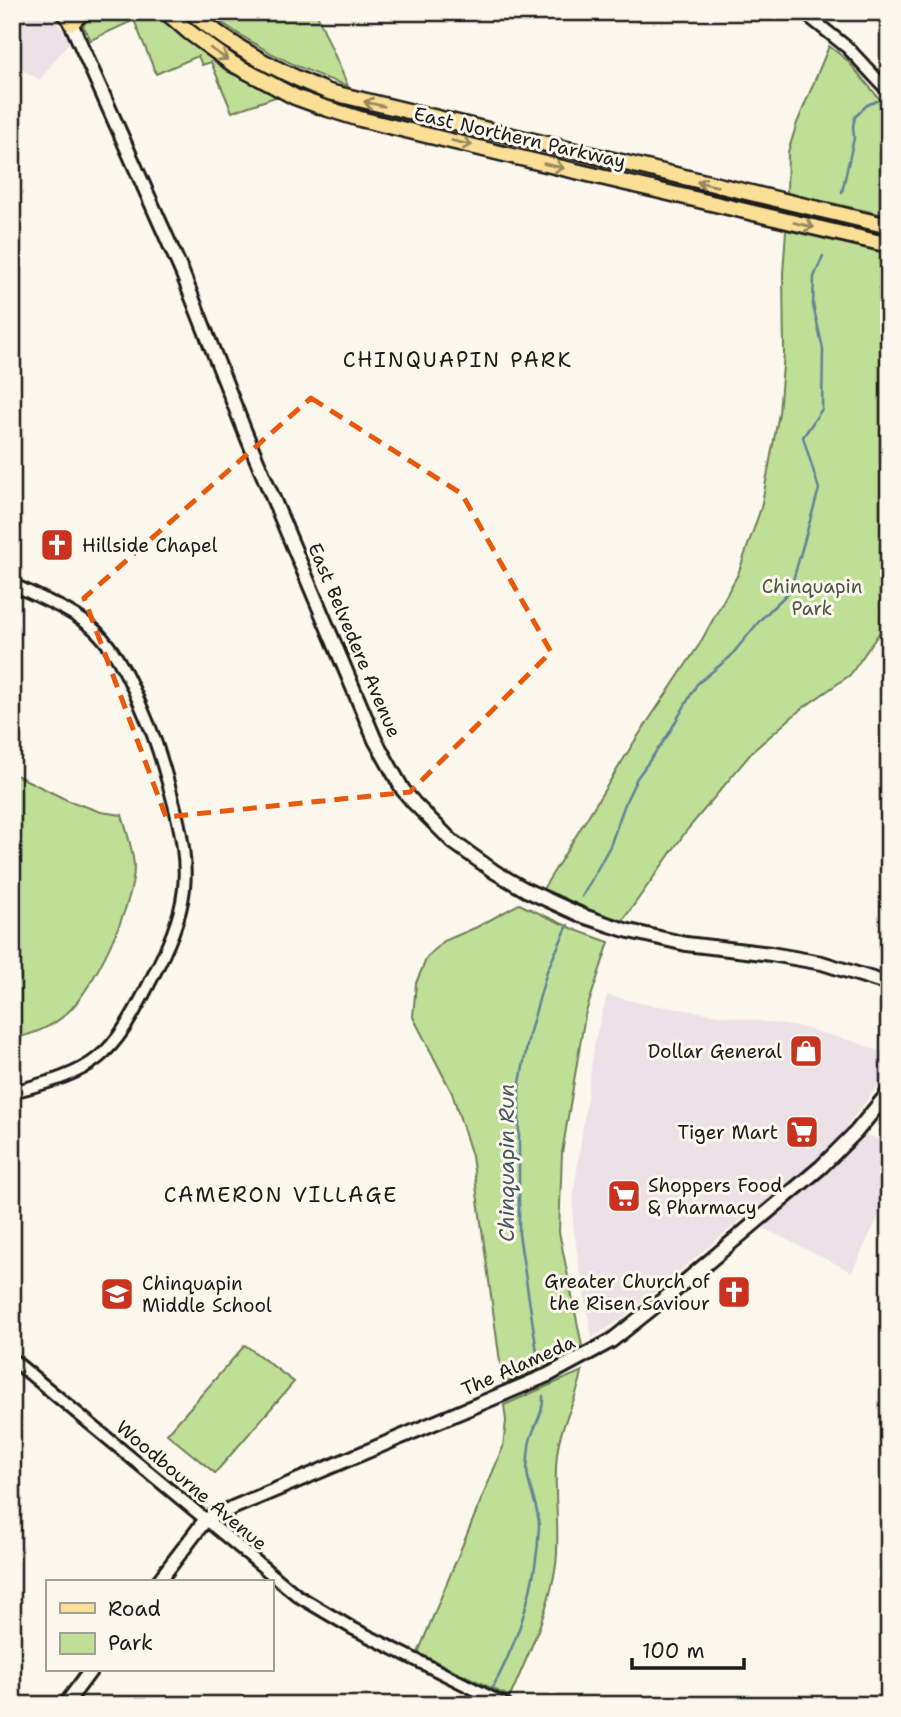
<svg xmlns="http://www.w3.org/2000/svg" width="901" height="1717" font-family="'Shantell Sans',sans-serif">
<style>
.built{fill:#ece1e7}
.green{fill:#bfde96;stroke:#6e7d59;stroke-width:2}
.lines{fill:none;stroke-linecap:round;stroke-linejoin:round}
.stream{stroke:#608198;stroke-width:2.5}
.tertiary-casing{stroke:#1c1c1c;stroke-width:16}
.secondary-casing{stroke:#1c1c1c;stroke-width:18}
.primary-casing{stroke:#1c1c1c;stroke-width:19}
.tertiary{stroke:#fbf7ec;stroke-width:10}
.secondary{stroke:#fbf7ec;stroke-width:12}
.primary{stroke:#fbdf96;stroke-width:14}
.oneway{stroke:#97875f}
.marked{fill:none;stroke:#e8590c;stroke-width:5;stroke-dasharray:14 9;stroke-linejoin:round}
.labels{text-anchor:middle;stroke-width:6;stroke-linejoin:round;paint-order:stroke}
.street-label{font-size:19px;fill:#1c1c1c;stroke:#fbf7ec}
.poi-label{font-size:19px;fill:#1c1c1c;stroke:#fbf7ec;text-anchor:start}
.park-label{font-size:19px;fill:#4d5641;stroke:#fbf7ec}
.neighbourhood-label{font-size:21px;letter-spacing:2px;fill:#1c1c1c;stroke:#fbf7ec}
.water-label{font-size:21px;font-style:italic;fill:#445764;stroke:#fbf7ec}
</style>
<rect width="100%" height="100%" fill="#fbf7ec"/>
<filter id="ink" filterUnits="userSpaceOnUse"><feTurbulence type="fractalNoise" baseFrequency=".0143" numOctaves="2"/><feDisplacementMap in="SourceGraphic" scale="14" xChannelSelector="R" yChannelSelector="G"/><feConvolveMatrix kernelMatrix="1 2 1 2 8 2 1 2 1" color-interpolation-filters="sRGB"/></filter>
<g filter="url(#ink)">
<path class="built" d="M 12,12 L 66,12 L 58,24 L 70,41 L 40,80 L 12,64 Z
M 607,995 L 645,1004 L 800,1027 L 856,1042 L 889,1055 L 889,1071 L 847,1126 L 889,1144 L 889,1194 L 852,1272 L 743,1218 L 622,1319 L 592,1338 L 579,1265 L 573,1222 L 574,1191 L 595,1040 Z"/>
<path class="green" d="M 93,12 L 152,12 L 228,72 L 278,96 L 232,112 L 211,62 L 202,65 L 198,56 L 156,74 L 134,20 L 91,40 L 83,26 Z
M 207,12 L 316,12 L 348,86 C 296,69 251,45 207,12 Z
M 829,46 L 847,60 L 889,110 L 889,216 L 787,193 L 788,152 L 797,123 Z
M 786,230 L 889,254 L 889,619 L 850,675 L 800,710 L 753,751 L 687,830 L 621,923 L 543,889 L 636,739 L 699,645 L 738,574 L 761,508 L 779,413 L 784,353 L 783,274 Z
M 12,773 L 67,800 L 101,812 L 122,815 C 126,828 134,855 134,868 C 134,904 93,991 66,1014 C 52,1027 30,1035 12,1039 Z
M 519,904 L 578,931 L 609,942 L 585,1015 L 562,1153 L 559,1232 L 582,1346 L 547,1365 L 503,1384 L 472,1156 L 452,1093 L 413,1017 L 416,983 L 427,957 L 444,941 L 477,927 Z
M 245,1345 L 294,1382 L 215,1473 L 167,1434 Z
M 582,1371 C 579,1395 564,1418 559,1442 C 551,1482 561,1524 556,1565 C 549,1611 528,1655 510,1697 L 418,1653 L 503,1447 L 506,1421 L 504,1405 Z"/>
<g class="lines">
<path class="stream" d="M 886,12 L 884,45 L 889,55
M 842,192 L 854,138 L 853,126 L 855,117 L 867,105 L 877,101
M 582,897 L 610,846 L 626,801 L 637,778 L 668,735 L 697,684 L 730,657 L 761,619 L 790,591 L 819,489 L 803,437 L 822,409 L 823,349 L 813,305 L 814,277 L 823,256
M 539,1365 L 519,1234 L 519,1088 L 529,1035 L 547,971 L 568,925
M 489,1694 C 518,1644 537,1584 539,1526 C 539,1506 527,1487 527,1468 C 528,1460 528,1450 530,1441 C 534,1425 544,1413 543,1396"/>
<defs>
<path id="tertiary" d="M 61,12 L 71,23
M 803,12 L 848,48 L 889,92
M 12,584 C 38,597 75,611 96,631 C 121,656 134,690 148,723 C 158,745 164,769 171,793 C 194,876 189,907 150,982 C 111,1059 96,1071 12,1092
M 12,1359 L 298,1596 L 352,1628 L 506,1705"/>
<path id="secondary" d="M 71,23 L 182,272 L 245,432 L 375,740 L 403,790 L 414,803 L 453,842 L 495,872 L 526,890 L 583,916 L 625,930 L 686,944 L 771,954 L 822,963 L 889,984
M 158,1582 L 206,1519 L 548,1375 L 611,1341 L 674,1291 L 821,1167 L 856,1132 L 889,1092
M 65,1705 L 91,1670"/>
<path id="primary" d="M 166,12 L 189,32 L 233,64 L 295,97 L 325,108 L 360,119 L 529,160 L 889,245
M 191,12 C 232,48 279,72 329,92 L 889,226
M 71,23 L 83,12"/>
</defs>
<use href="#tertiary" class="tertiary-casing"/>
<use href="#secondary" class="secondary-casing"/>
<use href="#primary" class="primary-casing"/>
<use href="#tertiary" class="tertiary"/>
<use href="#secondary" class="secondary"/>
<use href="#primary" class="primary"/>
</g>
<defs><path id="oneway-shaft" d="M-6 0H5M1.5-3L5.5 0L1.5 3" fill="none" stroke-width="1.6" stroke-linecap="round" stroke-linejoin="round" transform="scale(1.75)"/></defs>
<g class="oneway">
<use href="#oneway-shaft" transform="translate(219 54) rotate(34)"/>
<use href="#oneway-shaft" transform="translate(374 104) rotate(-167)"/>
<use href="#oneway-shaft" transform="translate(462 143) rotate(13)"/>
<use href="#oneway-shaft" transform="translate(554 166) rotate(13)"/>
<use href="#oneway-shaft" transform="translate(707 184) rotate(-167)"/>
<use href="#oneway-shaft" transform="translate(804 225) rotate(13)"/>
</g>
</g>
<path class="marked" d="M 311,398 L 462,494 L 551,652 L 410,792 L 166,817 L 84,598 Z"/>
<defs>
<symbol id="church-square" viewBox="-11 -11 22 22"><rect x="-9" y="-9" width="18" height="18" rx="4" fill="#c8321e" stroke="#fbf7ec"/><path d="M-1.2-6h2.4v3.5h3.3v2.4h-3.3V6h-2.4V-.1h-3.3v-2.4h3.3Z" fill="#fff"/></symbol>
<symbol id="shop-square" viewBox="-11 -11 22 22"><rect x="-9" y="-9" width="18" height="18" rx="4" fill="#c8321e" stroke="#fbf7ec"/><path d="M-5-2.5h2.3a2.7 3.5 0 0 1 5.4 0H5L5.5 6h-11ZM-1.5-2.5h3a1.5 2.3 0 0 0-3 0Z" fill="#fff"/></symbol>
<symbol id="supermarket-square" viewBox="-11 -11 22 22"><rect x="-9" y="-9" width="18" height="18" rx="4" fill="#c8321e" stroke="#fbf7ec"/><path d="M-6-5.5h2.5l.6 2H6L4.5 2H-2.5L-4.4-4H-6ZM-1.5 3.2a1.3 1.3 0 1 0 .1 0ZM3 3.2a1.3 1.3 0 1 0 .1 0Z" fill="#fff"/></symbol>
<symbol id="school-square" viewBox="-11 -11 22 22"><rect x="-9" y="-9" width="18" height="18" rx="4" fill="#c8321e" stroke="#fbf7ec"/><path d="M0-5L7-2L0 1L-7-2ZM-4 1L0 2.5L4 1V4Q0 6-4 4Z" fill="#fff"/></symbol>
</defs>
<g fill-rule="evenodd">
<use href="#church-square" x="38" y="526" width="38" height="38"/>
<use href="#shop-square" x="787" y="1032" width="38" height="38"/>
<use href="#supermarket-square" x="783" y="1113" width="38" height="38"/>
<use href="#supermarket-square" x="605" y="1177" width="38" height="38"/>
<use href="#church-square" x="715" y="1273" width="38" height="38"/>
<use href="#school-square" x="98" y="1275" width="38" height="38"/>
</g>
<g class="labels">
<g class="street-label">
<text transform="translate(520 137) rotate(13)" y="7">East Northern Parkway</text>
<text transform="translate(355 640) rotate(67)" y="7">East Belvedere Avenue</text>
<text transform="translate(518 1365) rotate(-24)" y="7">The Alameda</text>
<text transform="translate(192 1485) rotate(40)" y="7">Woodbourne Avenue</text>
</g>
<g class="poi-label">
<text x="82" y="552">Hillside Chapel</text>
<text x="782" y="1058" text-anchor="end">Dollar General</text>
<text x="778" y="1139" text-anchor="end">Tiger Mart</text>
<text x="648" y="1192">Shoppers Food<tspan x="648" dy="22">&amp; Pharmacy</tspan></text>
<text x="710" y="1288" text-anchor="end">Greater Church of<tspan x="710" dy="22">the Risen Saviour</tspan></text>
<text x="142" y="1290">Chinquapin<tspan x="142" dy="22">Middle School</tspan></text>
</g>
<g class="park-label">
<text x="812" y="593">Chinquapin<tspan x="812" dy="22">Park</tspan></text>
</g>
<g class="neighbourhood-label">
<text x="458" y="367">CHINQUAPIN PARK</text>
<text x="281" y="1202">CAMERON VILLAGE</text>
</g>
<g class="water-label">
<text transform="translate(507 1163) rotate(-90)" y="7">Chinquapin Run</text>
</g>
</g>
<rect width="901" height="1717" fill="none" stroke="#fbf7ec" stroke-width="42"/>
<rect x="21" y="21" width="859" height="1675" fill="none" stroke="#1c1c1c" stroke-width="2.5" filter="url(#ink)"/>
<rect x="46" y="1580" width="228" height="91" fill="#fbf7ec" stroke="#a29f99" stroke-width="2"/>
<rect x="60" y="1603" width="35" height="10" fill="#fbdf96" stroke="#a29f99" stroke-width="2"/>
<text x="108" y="1616" font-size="21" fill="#1c1c1c">Road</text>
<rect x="60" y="1633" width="35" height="21" fill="#bfde96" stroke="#a29f99" stroke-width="2"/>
<text x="108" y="1650" font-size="21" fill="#1c1c1c">Park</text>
<path d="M632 1658v10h112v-10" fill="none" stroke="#1c1c1c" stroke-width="3.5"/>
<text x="642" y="1658" font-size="21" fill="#1c1c1c" stroke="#fbf7ec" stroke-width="5" paint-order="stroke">100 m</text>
</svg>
